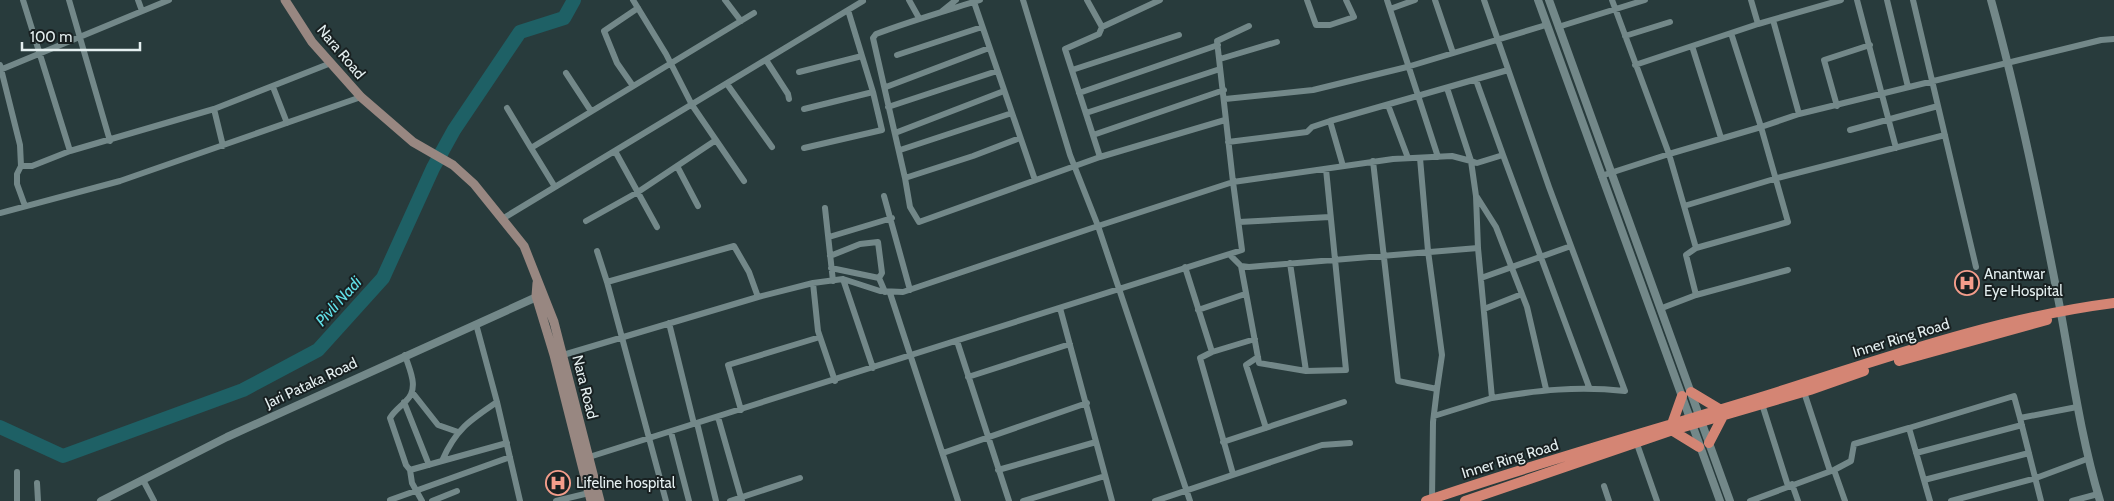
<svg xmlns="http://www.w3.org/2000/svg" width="2114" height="501" font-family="Cabin,sans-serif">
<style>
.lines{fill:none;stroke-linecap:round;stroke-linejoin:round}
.river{stroke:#1e6065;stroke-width:14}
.minor{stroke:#738889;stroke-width:6}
.tertiary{stroke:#738889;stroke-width:8}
.secondary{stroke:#988781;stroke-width:9}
.trunk{stroke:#d48574;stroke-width:10}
.labels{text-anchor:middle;stroke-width:4;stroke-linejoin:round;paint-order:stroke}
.street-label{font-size:15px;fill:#e4eff0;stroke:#182021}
.poi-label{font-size:15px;fill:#e4eff0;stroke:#182021;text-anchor:start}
.water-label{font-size:16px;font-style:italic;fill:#61dfe7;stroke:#182021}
</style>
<rect width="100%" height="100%" fill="#283b3c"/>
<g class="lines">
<path class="river" d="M 0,427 L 63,456 L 243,390 L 318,350 L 383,278 L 433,168 L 454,130 L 520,32 L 564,18 L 574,0"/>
<path class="minor" d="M 23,0 L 70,151
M 69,0 L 110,141
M 138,0 L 142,11
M 633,0 L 666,54 L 692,105 L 744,181
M 725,0 L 741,21
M 909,0 L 919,18
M 980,0 C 945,11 910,21 876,34 L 873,38 L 905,178 L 973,156 L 1020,138
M 1087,0 L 1102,27 L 1160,0
M 1307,0 L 1316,25 L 1330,25 L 1354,17 L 1346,0
M 1387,0 L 1438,157
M 1435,0 L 1453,53
M 1484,0 L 1549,187 L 1625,391 C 1578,386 1539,390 1492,398
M 1612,0 L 1669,154 L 1761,127 L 1788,222 L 1696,248 L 1684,206
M 1751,0 L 1758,24 L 1841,0
M 1857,0 L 1896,148
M 1887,0 L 1908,87
M 1913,0 L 1976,267
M 974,2 L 1035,180
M 1390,9 L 1415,0
M 941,12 L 956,0
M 1773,20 L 1799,114
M 1758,24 L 1731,33 L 1761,127 L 1799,114 L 2101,40 L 2114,39
M 1102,27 L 1099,34 L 1065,49 L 1100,157 L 1225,120
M 1558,27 L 1645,0
M 1625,36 L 1670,22
M 897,55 L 982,27
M 1220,59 L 1277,42
M 766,60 L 788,94 L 789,99
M 0,65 L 20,145 L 21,166 L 17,174 L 17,184 L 25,206
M 1635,65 L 1692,46
M 0,70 L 169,0
M 1072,70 L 1179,35
M 799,72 L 862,56
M 566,73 L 591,111
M 1476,80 L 1503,155
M 727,84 L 772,147
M 633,86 L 617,63 L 604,31 L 638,8
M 273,87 L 287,123
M 886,87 L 989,48
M 1447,88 L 1471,161 L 1477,163 L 1503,155 L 1589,387
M 1079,93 L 1218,45
M 1225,99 L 1313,90 L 1407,67 L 1546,25
M 1388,105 L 1408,158
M 1837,106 L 1824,60 L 1870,45
M 888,107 L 997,71
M 507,108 L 531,148
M 214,109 L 223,146
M 804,109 L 873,92 L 848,10
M 1086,113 L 1220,69
M 1330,121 L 1343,166
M 1850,130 L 1938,106
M 895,133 L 1004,91
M 1093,135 L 1224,90
M 1721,138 L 1692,46 L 1731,33
M 1228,142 L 1307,132 L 1312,127 L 1330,121 L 1508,70
M 804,148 L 882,130 L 873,92
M 900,150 L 1012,113
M 615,151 L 657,227
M 1373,161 L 1398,381 L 1437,389 L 1442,355 L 1428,251 L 1420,158
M 21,166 L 32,166 L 70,151 L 214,109 L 331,63
M 677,166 L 698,206
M 1601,176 L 1669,154 L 1684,206 L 1774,179 L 1945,135
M 905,178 L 910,207 L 919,222 L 1100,157
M 555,187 L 531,148 L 754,13
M 884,196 L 910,290
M 1477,197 L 1496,227 L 1527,307 L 1546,389
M 825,208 L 833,281
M 0,213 L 120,181 L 361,97
M 502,219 L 863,1
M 586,221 L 638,192 L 716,140
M 1239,222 L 1330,217
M 829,237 L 892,218
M 1696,248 L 1686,255 L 1696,295
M 597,251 L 607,282
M 1230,255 L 1241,266 L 1249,267 L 1478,248 L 1476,196 L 1471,161 L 1452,156 L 1393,159 L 1233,182 L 1217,41 L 1249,26
M 830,256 L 860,244 L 878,242 L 882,273 L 879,278 L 831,268
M 1290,263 L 1306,371
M 1241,266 L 1259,363 L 1306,371 L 1346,370 L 1326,169
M 1185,267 L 1212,352 L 1255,339
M 879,278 L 885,292
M 1481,278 L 1571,246
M 843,279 L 873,368
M 813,283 L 818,331 L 835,381
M 890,293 L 958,501
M 1060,308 L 1112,501
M 1662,308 L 1696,295 L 1788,270
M 1484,309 L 1522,294
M 1198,310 L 1245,294
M 669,323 L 694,424
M 476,324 L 497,402 L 520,501
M 957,341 L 1009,501
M 1212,352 L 1200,358 L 1233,474
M 405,355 C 409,369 420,388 406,401 C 400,407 394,411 390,418 L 406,465 L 410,470 L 442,461 C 455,430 470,420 497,402
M 563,355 L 758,297 L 813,283 L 843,279 L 880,291 L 903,292 L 1098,226 L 1190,501
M 1258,357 L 1246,365 L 1266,428
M 968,377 L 1070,344
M 412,392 L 438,425 L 458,432
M 1804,392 L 1830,471
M 404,402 L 429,465
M 1762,404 L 1788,486
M 741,410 L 728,365 L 820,337
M 1434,416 L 1492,398 L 1478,248
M 718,417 L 742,501
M 697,423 L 716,501
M 1909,428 L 2014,396 L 2020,418
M 671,432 L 689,501
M 1223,442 L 1344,402
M 1637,444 L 1657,501
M 943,453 L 1087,403
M 1916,453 L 2022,425
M 586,458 L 1242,250 L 1233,182 L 1098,226 L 1070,155 L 1023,0
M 442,461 L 507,443
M 410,470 L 412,483 L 422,501
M 998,470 L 1096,442
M 1834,470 L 1851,461 L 1854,444 L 1909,428 L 1930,501
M 143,480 L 154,501
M 1924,480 L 2029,453
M 37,483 L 38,501
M 1792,484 L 1798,501
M 1604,486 L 1609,501
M 1432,499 L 1433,422 L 1437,389
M 390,500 L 510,457
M 17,501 L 17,472
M 432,501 L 457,491
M 556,501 L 589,493
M 666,501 L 607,282 L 734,246 L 749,272 L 758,297
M 730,501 L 800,478
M 1023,501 L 1105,476
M 1155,501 L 1322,445 L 1350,443
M 1750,501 L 1834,470 L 1845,501
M 1951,501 L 2036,478 L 2087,459
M 2041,501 L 2020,418 L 2077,407
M 2072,501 L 2098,494"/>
<path class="tertiary" d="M 1538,0 L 1720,501
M 1549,0 L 1730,501
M 1991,0 C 2019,101 2040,205 2060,308 C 2072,373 2081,438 2100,501
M 101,501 L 227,437 L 541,295"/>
<path class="secondary" d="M 285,0 L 312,42 L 361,97 L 413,142 L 453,165 L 474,184 L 524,246 L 554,322 L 600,501
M 537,283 L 536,296 L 554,355 L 591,501"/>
<path class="trunk" d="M 1899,361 L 2047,320
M 1691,392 L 1721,410
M 1672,424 L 1682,396
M 1673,431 L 1699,447
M 1709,443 L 1723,416
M 1426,501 C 1539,462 1655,430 1768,395 C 1882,359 1996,318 2114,303
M 1465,501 L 1670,431 L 1810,390 L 1864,371"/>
</g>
<defs>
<symbol id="hospital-ring" viewBox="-11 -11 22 22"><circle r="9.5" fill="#182021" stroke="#f49d8b" stroke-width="1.5"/><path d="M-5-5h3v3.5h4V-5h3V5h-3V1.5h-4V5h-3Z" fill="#f49d8b"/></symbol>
</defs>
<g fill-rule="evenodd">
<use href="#hospital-ring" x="1953" y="269" width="28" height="28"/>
<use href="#hospital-ring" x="544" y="469" width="28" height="28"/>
</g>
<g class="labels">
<g class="street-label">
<text transform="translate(341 52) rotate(50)" y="5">Nara Road</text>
<text transform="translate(1901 338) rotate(-17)" y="5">Inner Ring Road</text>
<text transform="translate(311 383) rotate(-25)" y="5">Jari Pataka Road</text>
<text transform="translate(585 387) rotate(76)" y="5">Nara Road</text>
<text transform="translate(1510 459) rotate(-17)" y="5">Inner Ring Road</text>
</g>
<g class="poi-label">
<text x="1984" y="279">Anantwar<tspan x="1984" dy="17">Eye Hospital</tspan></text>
<text x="576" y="488">Lifeline hospital</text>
</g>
<g class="water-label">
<text transform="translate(338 301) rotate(-48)" y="6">Pivli Nadi</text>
</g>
</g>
<path d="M22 42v8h118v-8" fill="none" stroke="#e4eff0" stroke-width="2.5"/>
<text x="30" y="42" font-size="15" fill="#e4eff0" stroke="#182021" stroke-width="4" paint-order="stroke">100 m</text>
</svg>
